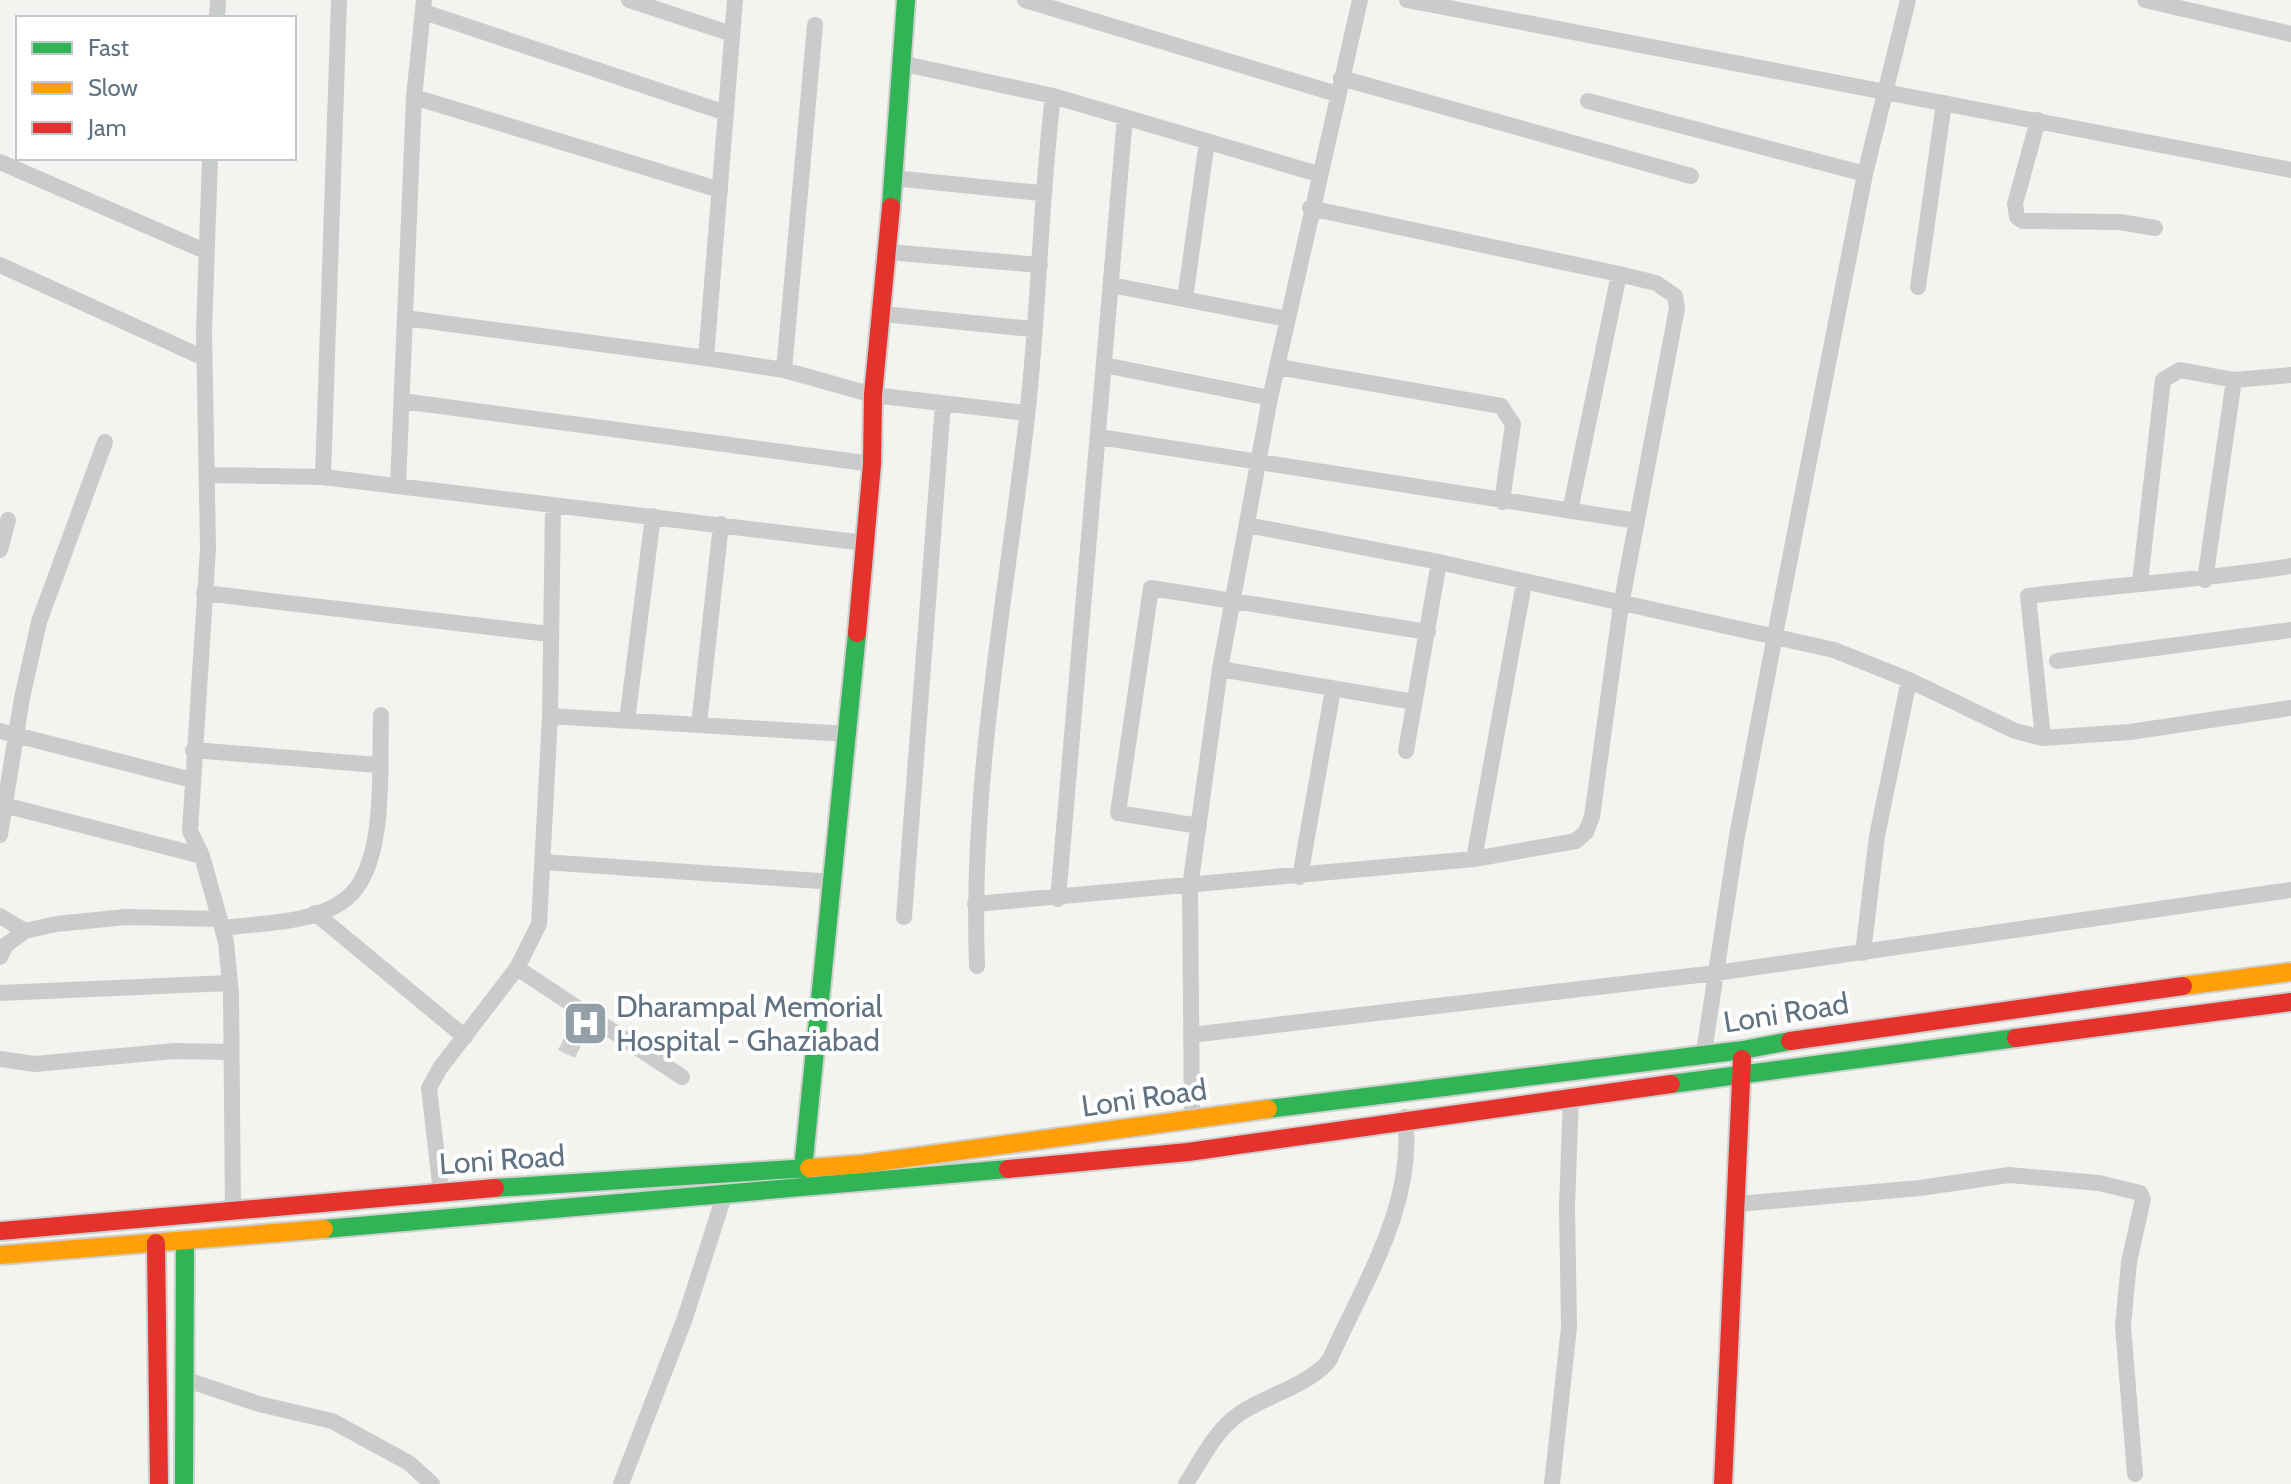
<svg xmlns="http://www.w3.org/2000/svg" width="2291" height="1484" font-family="Cabin,sans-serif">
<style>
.building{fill:#cecfcf}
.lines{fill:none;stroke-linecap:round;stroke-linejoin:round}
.fast-casing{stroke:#cfd1d0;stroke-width:22}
.slow-casing{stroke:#cfd1d0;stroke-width:22}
.jam-casing{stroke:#cfd1d0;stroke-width:22}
.street{stroke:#cacccc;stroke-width:16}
.fast{stroke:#30b455;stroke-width:18}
.slow{stroke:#ff9f0a;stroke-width:18}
.jam{stroke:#e5322d;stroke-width:18}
.labels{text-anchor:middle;stroke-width:8;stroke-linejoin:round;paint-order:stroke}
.poi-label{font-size:30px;fill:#617382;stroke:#fff;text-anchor:start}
.street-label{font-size:30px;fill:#617382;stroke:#fff}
</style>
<rect width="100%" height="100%" fill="#f3f3f0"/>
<path class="building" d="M 574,1019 L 589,1029 L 575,1058 L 558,1050 Z"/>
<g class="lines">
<defs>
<path id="fast" d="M 891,207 L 906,0
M 1671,1084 L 2016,1038
M 1268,1109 L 1743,1050 L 1790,1041
M 803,1169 L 857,633
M 495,1188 L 809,1168
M 324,1229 L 1008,1169
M 184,1484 L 185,1241"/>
<path id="slow" d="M 2183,986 L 2291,972
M 809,1168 L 862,1164 L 1268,1109
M 0,1255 L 324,1229"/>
<path id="jam" d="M 857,633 L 872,464 L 873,395 L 891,207
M 2016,1038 L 2291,1002
M 1790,1041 L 2183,986
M 1008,1169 L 1188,1152 L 1671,1084
M 0,1231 L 495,1188
M 156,1243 L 159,1484
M 1723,1484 L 1742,1059"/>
</defs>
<use href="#fast" class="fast-casing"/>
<use href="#slow" class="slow-casing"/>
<use href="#jam" class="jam-casing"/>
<path class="street" d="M 629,0 L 732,34
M 1025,0 L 1337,94
M 1407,0 L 2291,170
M 2145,0 L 2291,34
M 424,12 L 726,113
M 217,18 L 218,0
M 900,63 L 1053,96 L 1318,174
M 1341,78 L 1691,176
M 414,97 L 720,190
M 1588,101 L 1865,174
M 2038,120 L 2015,204 L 2017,217 L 2023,221 L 2120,222 L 2155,228
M 210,158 L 204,331 L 208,548 L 190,831 L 202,856 L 226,942 L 231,994 L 233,1211
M 0,162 L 205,251
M 893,178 L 1041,193
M 888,252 L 1040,265
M 0,265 L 204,358
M 1111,285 L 1287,319
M 1918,287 L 1944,103
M 1185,299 L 1207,141
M 883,314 L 1032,329
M 405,318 L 706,358 L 784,370 L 873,395 L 1027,413
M 706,358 L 735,0
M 1104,365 L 1270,398
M 1278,367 L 1501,406 L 1513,424 L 1502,502
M 784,370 L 815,25
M 402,401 L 872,464
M 1099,437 L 1637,521
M 207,475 L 323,477 L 865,543
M 323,477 L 339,0
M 398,486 L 414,97 L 424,0
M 1570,511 L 1619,274
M 1247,525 L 1439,562 L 1834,650 L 1909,680 L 2015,731 L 2043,738 L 2130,732 L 2291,708
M 0,550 L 8,520
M 2205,580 L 2234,380
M 2140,582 L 2163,380 L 2180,370 L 2234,380 L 2291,375
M 204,593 L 549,634
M 2057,661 L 2291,630
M 1220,669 L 1414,702
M 550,716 L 848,734
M 627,721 L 653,516
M 699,725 L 721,524
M 0,731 L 192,780
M 2043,738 L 2028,596 C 2116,585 2204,580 2291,566
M 193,750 L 378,765
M 1406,751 L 1439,562
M 4,805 L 202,856
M 1199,826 L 1118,813 L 1151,588 L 1428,632
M 0,835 L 22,698 L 39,622 L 105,442
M 1474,859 L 1524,583
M 544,862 L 834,882
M 1300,877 L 1333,689
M 1058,899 L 1125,117
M 975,904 L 1474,859 L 1576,841 L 1586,832 L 1592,817 L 1621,605 L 1677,308 L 1675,296 L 1656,283 L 1619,274 L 1310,208
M 315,913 L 465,1037
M 0,916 L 25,931
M 904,917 L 943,404
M 222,928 C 260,923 316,924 347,898 C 388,865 379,763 381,715
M 1863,953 L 1877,836 L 1909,680
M 0,957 L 6,945 L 25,931 L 56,924 L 126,917 L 220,919
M 977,966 C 970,781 1006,600 1027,417 C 1039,310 1040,203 1053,96
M 517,968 L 682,1077
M 0,993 L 230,983
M 1191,1035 L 1716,973 L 2291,890
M 1703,1058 L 1737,836 L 1775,635 L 1865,174 L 1908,0
M 0,1059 L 35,1064 L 174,1051 L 230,1052
M 1192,1121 L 1190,887 L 1220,669 L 1270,398 L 1360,0
M 441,1192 L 429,1088 L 440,1068 L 517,968 L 539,924 L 550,716 L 553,505
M 1737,1204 L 1920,1188 L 2009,1175 L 2099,1183 L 2140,1193 L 2143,1199 L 2129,1262 L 2123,1326 L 2135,1474
M 184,1379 L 259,1404 L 332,1421 L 409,1463 L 432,1484
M 621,1484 L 685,1318 L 724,1196
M 1186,1484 C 1201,1460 1215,1431 1239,1414 C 1265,1396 1314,1383 1330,1359 C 1364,1282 1416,1204 1405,1117
M 1552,1484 L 1569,1327 L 1567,1206 L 1571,1097"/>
<use href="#fast" class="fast"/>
<use href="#slow" class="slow"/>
<use href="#jam" class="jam"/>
</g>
<defs>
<symbol id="hospital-square" viewBox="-11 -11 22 22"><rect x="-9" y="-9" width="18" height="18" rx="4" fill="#94a0a8" stroke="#fff"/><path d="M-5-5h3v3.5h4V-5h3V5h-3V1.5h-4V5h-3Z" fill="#fff"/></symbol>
</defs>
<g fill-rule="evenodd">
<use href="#hospital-square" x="560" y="998" width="51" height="51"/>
</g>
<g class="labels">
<g class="poi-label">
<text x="616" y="1017">Dharampal Memorial<tspan x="616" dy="34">Hospital - Ghaziabad</tspan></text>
</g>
<g class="street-label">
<text transform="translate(1786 1013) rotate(-9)" y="10">Loni Road</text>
<text transform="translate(1144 1098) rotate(-8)" y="10">Loni Road</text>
<text transform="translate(502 1160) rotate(-4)" y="10">Loni Road</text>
</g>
</g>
<rect x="16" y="16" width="280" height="144" fill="#ffffff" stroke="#c0c7cd" stroke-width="2"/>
<rect x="32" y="42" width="40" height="12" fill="#30b455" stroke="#c0c7cd" stroke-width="2"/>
<text x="88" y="56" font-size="24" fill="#617382">Fast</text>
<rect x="32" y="82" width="40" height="12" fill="#ff9f0a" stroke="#c0c7cd" stroke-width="2"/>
<text x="88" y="96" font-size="24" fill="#617382">Slow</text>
<rect x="32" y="122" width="40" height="12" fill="#e5322d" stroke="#c0c7cd" stroke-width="2"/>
<text x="88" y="136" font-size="24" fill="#617382">Jam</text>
</svg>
